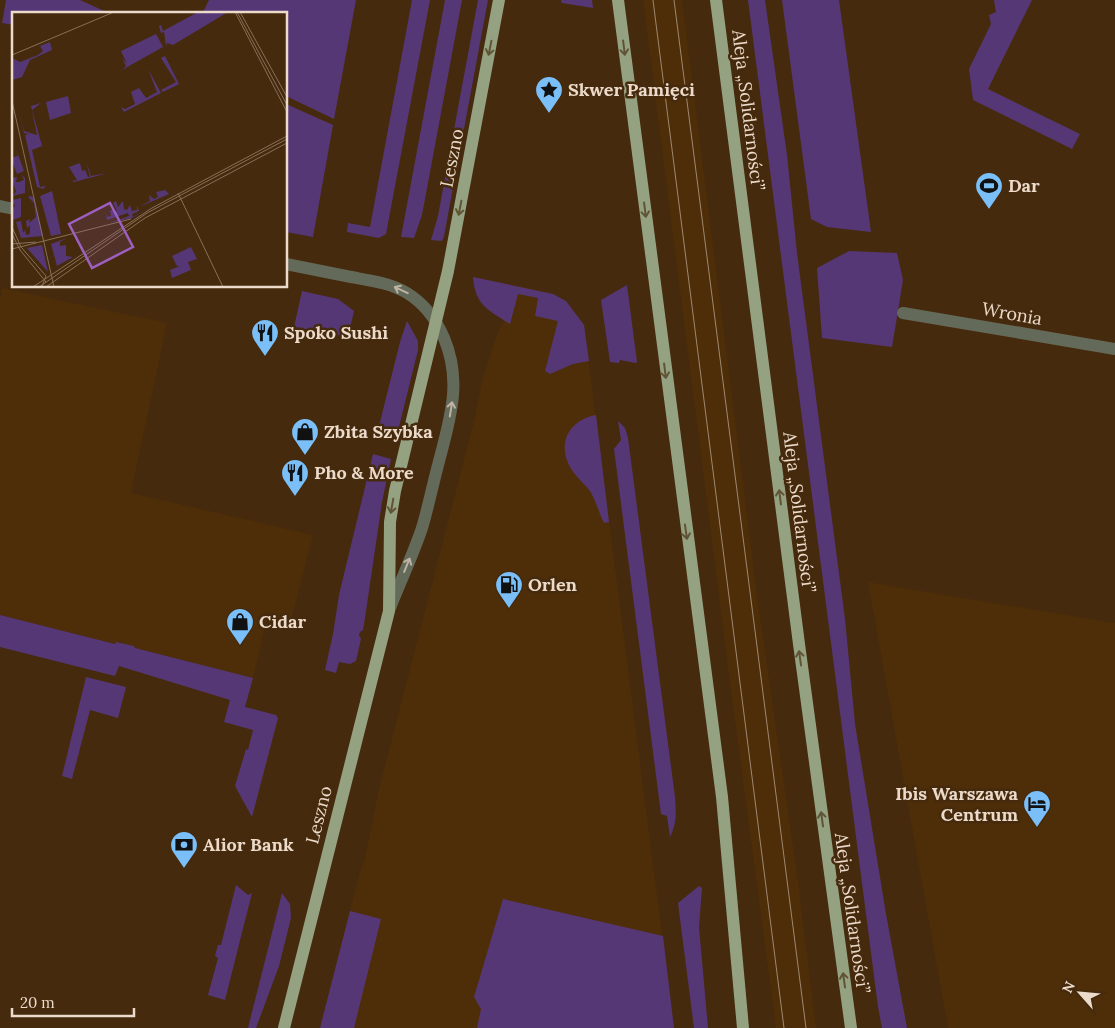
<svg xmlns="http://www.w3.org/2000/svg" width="1115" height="1028" font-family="Lora,serif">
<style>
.built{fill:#4e2e09}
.green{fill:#563776}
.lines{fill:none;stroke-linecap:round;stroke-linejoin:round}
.minor{stroke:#646a5a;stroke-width:12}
.major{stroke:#95a281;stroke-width:12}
.tram{stroke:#9e8872;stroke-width:1}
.oneway{stroke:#615436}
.oneway2{stroke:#bcb3a3}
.labels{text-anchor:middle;stroke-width:5;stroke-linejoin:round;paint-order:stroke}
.poi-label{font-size:18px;font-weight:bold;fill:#ecdaca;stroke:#452a0d;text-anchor:start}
.street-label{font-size:18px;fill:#ecdaca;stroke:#452a0d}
.inset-road{fill:none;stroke:#887059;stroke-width:1}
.view{fill:#9d60c2;fill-opacity:0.15;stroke:#9d60c2;stroke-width:2.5}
.inset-edge{fill:none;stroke:#ecdaca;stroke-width:2.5}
</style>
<rect width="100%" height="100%" fill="#452a0d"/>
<path class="built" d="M 643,0 L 682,0 L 758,603 L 798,881 L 816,1028 L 776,1028 L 729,675 Z
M 519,286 L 553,294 L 566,301 L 584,325 L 674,1028 L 320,1028 L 362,864 L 364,862 L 379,789 L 475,417 L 482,381 L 498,332 Z
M 2,288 L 167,323 L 131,493 L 313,535 L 290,625 L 267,619 L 253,678 L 134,648 L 134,646 L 117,642 L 116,644 L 0,615 L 0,301 Z
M 868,582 L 1115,623 L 1115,1028 L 948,1028 Z"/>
<path class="green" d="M 6,0 L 80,0 L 111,14 L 14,14 L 14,25 L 2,23 Z
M 209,0 L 356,0 L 334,119 L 286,96 L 286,14 L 202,14 Z
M 412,0 L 430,0 L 386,234 L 379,238 L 347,232 L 348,223 L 370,227 Z
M 445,0 L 462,0 L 422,215 L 414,238 L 401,237 Z
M 478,0 L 488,0 L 444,236 L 442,241 L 431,240 L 438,216 Z
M 561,0 L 592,0 L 593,8 L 562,3 Z
M 748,0 L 765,0 L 787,155 L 797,253 L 845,619 L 855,724 L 886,914 L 907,1028 L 882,1028 L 878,1007 Z
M 782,0 L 839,0 L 871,232 L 827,227 L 811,219 Z
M 994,0 L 1032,0 L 988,89 L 1080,134 L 1072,149 L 973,100 L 969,69 L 991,24 L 989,15 L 996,12 Z
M 286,104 L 333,125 L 313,237 L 286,232 Z
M 849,251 L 897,253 L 903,280 L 892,347 L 822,338 L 817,268 Z
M 473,277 L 553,294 L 566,301 L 584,325 L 589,361 L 573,364 L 550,374 L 545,371 L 558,321 L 535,316 L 538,298 L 518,294 L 510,324 C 488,310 475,305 473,277 Z
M 627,285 L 637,362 L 636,363 L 620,360 L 619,363 L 610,362 L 601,300 Z
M 302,291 L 338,299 L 354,311 L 348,337 L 294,327 Z
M 407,321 L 418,341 L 418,350 L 397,435 L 378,430 L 400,342 Z
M 596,415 L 609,522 L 604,523 C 599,513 596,501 590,491 C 584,483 575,476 570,467 C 557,443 569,420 596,415 Z
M 618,421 L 625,428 L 628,438 L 675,797 C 676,812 677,823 670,837 L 667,816 L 661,814 L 614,449 L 621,440 Z
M 373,454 L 391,459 L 382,502 L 365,618 L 363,630 L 360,632 L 359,635 L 361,639 L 356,661 L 350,664 L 339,662 L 336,673 L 325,670 L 333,634 L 339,595 Z
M 0,615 L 115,644 L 116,642 L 134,646 L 135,648 L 253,678 L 245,707 L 276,715 L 278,718 L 252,817 L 235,786 L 246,749 L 248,750 L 253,730 L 224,722 L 230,700 L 119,666 L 115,676 L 0,647 Z
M 86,677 L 126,687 L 118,718 L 90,710 L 72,779 L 62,776 Z
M 236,885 L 248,895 L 252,893 L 225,1000 L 208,995 L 218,958 L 215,956 L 218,945 L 221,945 Z
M 699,886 L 702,888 L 699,927 L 708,1028 L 694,1028 L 678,903 Z
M 282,893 L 290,904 L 291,918 L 279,966 L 256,1028 L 248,1028 Z
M 503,899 L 663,936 L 674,1028 L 477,1028 L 481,1009 L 474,997 Z
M 350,911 L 381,919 L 354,1028 L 320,1028 Z"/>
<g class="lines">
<path class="minor" d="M 0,206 L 14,209
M 286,264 C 306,268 326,272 346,276 C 366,280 389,282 407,293 C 441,314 456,357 453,395 C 451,420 443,445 437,469 C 432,488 428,508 422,528 C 413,555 400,582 390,608
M 903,313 L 1115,349"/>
<path class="major" d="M 618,0 L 722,797 L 743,1028
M 716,0 L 799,644 L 851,1028
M 284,1028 L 389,611 L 390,522 L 395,491 L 448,271 L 499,0"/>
<path class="tram" d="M 653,0 L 784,1028
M 674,0 L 806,1028"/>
</g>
<defs><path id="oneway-shaft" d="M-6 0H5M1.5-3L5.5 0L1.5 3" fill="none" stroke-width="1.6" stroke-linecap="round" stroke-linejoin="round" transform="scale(1.25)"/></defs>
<g class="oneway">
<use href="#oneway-shaft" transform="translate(490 48) rotate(101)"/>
<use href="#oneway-shaft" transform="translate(624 48) rotate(83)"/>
<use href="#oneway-shaft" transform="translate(460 208) rotate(101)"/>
<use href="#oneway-shaft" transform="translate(645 210) rotate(83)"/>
<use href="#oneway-shaft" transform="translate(665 371) rotate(83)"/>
<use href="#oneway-shaft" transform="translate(780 497) rotate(-97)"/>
<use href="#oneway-shaft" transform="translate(392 506) rotate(100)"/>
<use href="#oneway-shaft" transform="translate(686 532) rotate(82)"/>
<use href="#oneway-shaft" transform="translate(800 658) rotate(-98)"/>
<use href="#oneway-shaft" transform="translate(822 819) rotate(-98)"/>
<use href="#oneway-shaft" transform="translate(844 980) rotate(-98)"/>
</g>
<g class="oneway2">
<use href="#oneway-shaft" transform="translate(401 290) rotate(-155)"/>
<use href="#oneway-shaft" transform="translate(451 409) rotate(-81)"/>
<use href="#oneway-shaft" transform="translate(407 565) rotate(-68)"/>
</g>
<defs>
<symbol id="sight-pin" viewBox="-11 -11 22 30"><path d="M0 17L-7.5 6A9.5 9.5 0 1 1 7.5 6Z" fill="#7abff8" stroke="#452a0d"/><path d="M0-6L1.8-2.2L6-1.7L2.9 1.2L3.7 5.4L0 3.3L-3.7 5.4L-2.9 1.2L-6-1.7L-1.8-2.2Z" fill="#111"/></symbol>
<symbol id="stadium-pin" viewBox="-11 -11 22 30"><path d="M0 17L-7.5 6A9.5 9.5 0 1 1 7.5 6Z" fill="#7abff8" stroke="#452a0d"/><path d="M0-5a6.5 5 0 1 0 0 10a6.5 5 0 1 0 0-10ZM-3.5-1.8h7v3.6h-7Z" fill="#111"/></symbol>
<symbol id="restaurant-pin" viewBox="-11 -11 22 30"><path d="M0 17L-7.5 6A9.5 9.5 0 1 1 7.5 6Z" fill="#7abff8" stroke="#452a0d"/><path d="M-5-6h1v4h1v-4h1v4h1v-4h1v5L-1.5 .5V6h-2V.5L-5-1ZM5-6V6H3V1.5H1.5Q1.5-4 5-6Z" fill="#111"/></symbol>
<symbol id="shop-pin" viewBox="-11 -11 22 30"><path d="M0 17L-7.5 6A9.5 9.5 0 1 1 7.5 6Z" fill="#7abff8" stroke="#452a0d"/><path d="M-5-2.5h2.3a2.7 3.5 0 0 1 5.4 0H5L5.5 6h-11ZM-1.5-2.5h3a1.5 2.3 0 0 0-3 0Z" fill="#111"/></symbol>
<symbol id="fuel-pin" viewBox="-11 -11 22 30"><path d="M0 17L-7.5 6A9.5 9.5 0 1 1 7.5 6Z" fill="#7abff8" stroke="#452a0d"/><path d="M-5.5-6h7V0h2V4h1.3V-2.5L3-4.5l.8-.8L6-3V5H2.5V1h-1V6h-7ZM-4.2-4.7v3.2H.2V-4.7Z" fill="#111"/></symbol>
<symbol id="hotel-pin" viewBox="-11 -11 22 30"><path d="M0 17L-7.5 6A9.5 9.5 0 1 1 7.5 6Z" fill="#7abff8" stroke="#452a0d"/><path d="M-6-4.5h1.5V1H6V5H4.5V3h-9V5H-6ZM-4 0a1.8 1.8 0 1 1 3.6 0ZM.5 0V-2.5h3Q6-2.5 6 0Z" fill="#111"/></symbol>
<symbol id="bank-pin" viewBox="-11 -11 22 30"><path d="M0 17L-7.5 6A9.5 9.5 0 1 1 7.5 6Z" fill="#7abff8" stroke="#452a0d"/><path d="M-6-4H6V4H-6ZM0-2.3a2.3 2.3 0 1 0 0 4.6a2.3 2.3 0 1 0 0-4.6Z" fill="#111"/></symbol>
</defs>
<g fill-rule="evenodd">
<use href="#sight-pin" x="533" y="74" width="32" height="43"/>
<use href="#stadium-pin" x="973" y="170" width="32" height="43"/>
<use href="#restaurant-pin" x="249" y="317" width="32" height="43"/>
<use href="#shop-pin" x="289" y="416" width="32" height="43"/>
<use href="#restaurant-pin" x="279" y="457" width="32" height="43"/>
<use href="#fuel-pin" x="493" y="569" width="32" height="43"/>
<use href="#shop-pin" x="224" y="606" width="32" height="43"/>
<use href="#hotel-pin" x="1021" y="788" width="32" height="43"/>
<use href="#bank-pin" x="168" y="829" width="32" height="43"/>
</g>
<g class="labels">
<g class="poi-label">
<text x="568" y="96">Skwer Pamięci</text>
<text x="1008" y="192">Dar</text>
<text x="284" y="339">Spoko Sushi</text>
<text x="324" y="438">Zbita Szybka</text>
<text x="314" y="479">Pho &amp; More</text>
<text x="528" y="591">Orlen</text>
<text x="259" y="628">Cidar</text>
<text x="1018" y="800" text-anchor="end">Ibis Warszawa<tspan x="1018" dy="21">Centrum</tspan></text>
<text x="203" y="851">Alior Bank</text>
</g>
<g class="street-label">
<text transform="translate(748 110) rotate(83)" y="6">Aleja „Solidarności”</text>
<text transform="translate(452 158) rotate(-79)" y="6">Leszno</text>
<text transform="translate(1012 314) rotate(10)" y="6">Wronia</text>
<text transform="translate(799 512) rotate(83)" y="6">Aleja „Solidarności”</text>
<text transform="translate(319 815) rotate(-76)" y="6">Leszno</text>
<text transform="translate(852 913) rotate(82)" y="6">Aleja „Solidarności”</text>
</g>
</g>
<g transform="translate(12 12)">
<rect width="275" height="275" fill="#452a0d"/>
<path d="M 186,0 L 216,0 L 161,33 L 155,31 L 154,34 L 152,20 L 149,21 L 147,14 L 149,13 L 151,19 ZM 144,22 L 151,35 L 110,58 L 114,54 L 110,46 L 115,52 L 109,39 ZM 38,30 L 40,38 L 18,48 L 10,65 L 0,68 L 0,46 L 8,50 L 26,43 L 31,39 L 28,34 ZM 153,44 L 167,72 L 151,80 L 149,78 L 164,70 L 149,46 ZM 136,57 L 149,81 L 112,100 L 109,95 L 113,97 L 123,92 L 119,80 L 127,76 L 134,86 L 145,80 ZM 56,84 L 59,101 L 38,108 L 34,90 ZM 29,91 L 20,98 L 30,134 L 20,138 L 28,175 L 34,174 L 31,177 L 25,175 L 13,123 L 17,122 L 12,121 L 7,98 L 12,119 L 25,123 L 19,94 ZM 4,137 L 12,159 L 5,162 L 0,149 L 0,140 L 1,145 L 6,144 ZM 74,149 L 79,164 L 96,161 L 62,170 L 60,169 L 65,168 L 57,155 L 68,151 L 70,159 L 73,158 L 76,165 L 78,165 ZM 10,163 L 13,166 L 13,181 L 0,184 L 4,180 L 0,166 L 5,165 L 4,170 L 7,170 L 12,168 ZM 153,178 L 157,182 L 127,195 L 138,189 L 137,183 L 142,187 L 146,185 L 144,180 ZM 40,179 L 49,222 L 39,224 L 28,184 ZM 19,184 L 22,186 L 31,224 L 9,226 L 4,210 L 9,209 L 11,221 L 13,218 L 14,223 L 18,222 L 18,213 L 15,216 L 14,209 L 18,207 L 17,211 L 24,205 L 22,191 L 16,185 ZM 9,186 L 9,205 L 1,208 L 0,197 L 3,194 L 2,191 L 0,196 L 0,188 ZM 104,189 L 106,195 L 111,189 L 112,197 L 115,198 L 118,193 L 120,199 L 125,198 L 125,193 L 127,199 L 120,202 L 121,205 L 146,191 L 120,206 L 97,211 L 117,204 L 116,201 L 95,208 L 93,199 L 95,205 L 99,204 L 98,198 L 105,199 L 101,191 ZM 55,226 L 48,230 L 48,234 L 54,233 L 54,244 L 61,245 L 45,254 L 39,232 ZM 30,233 L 36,260 L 15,236 ZM 179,235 L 185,247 L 176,250 L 179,258 L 160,266 L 158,258 L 168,254 L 165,254 L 160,244 Z" fill="#563776"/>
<path class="inset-road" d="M 223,0 L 275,100M 225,0 L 275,93M 228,0 L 275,85M 0,43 L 102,0M 0,89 L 42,275M 166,181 L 211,275M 0,215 L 9,235 L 34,264 L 30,274M 0,222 L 8,238 L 34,270M 0,232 L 24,230M 0,237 L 119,207M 21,275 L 140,196 L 275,124M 27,275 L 135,201 L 275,127M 34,275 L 133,206 L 275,131"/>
<path class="view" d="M 98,191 L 121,235 L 80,256 L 57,212 Z"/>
<rect width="275" height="275" class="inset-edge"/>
</g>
<g transform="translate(1080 993) rotate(297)" stroke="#452a0d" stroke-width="4" paint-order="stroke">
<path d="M0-4L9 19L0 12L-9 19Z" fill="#ecdaca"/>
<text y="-8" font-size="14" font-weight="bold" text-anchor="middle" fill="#ecdaca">N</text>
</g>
<path d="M12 1008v8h122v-8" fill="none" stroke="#ecdaca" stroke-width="2.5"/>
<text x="20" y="1008" font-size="15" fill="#ecdaca" stroke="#452a0d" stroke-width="4" paint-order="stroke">20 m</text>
</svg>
